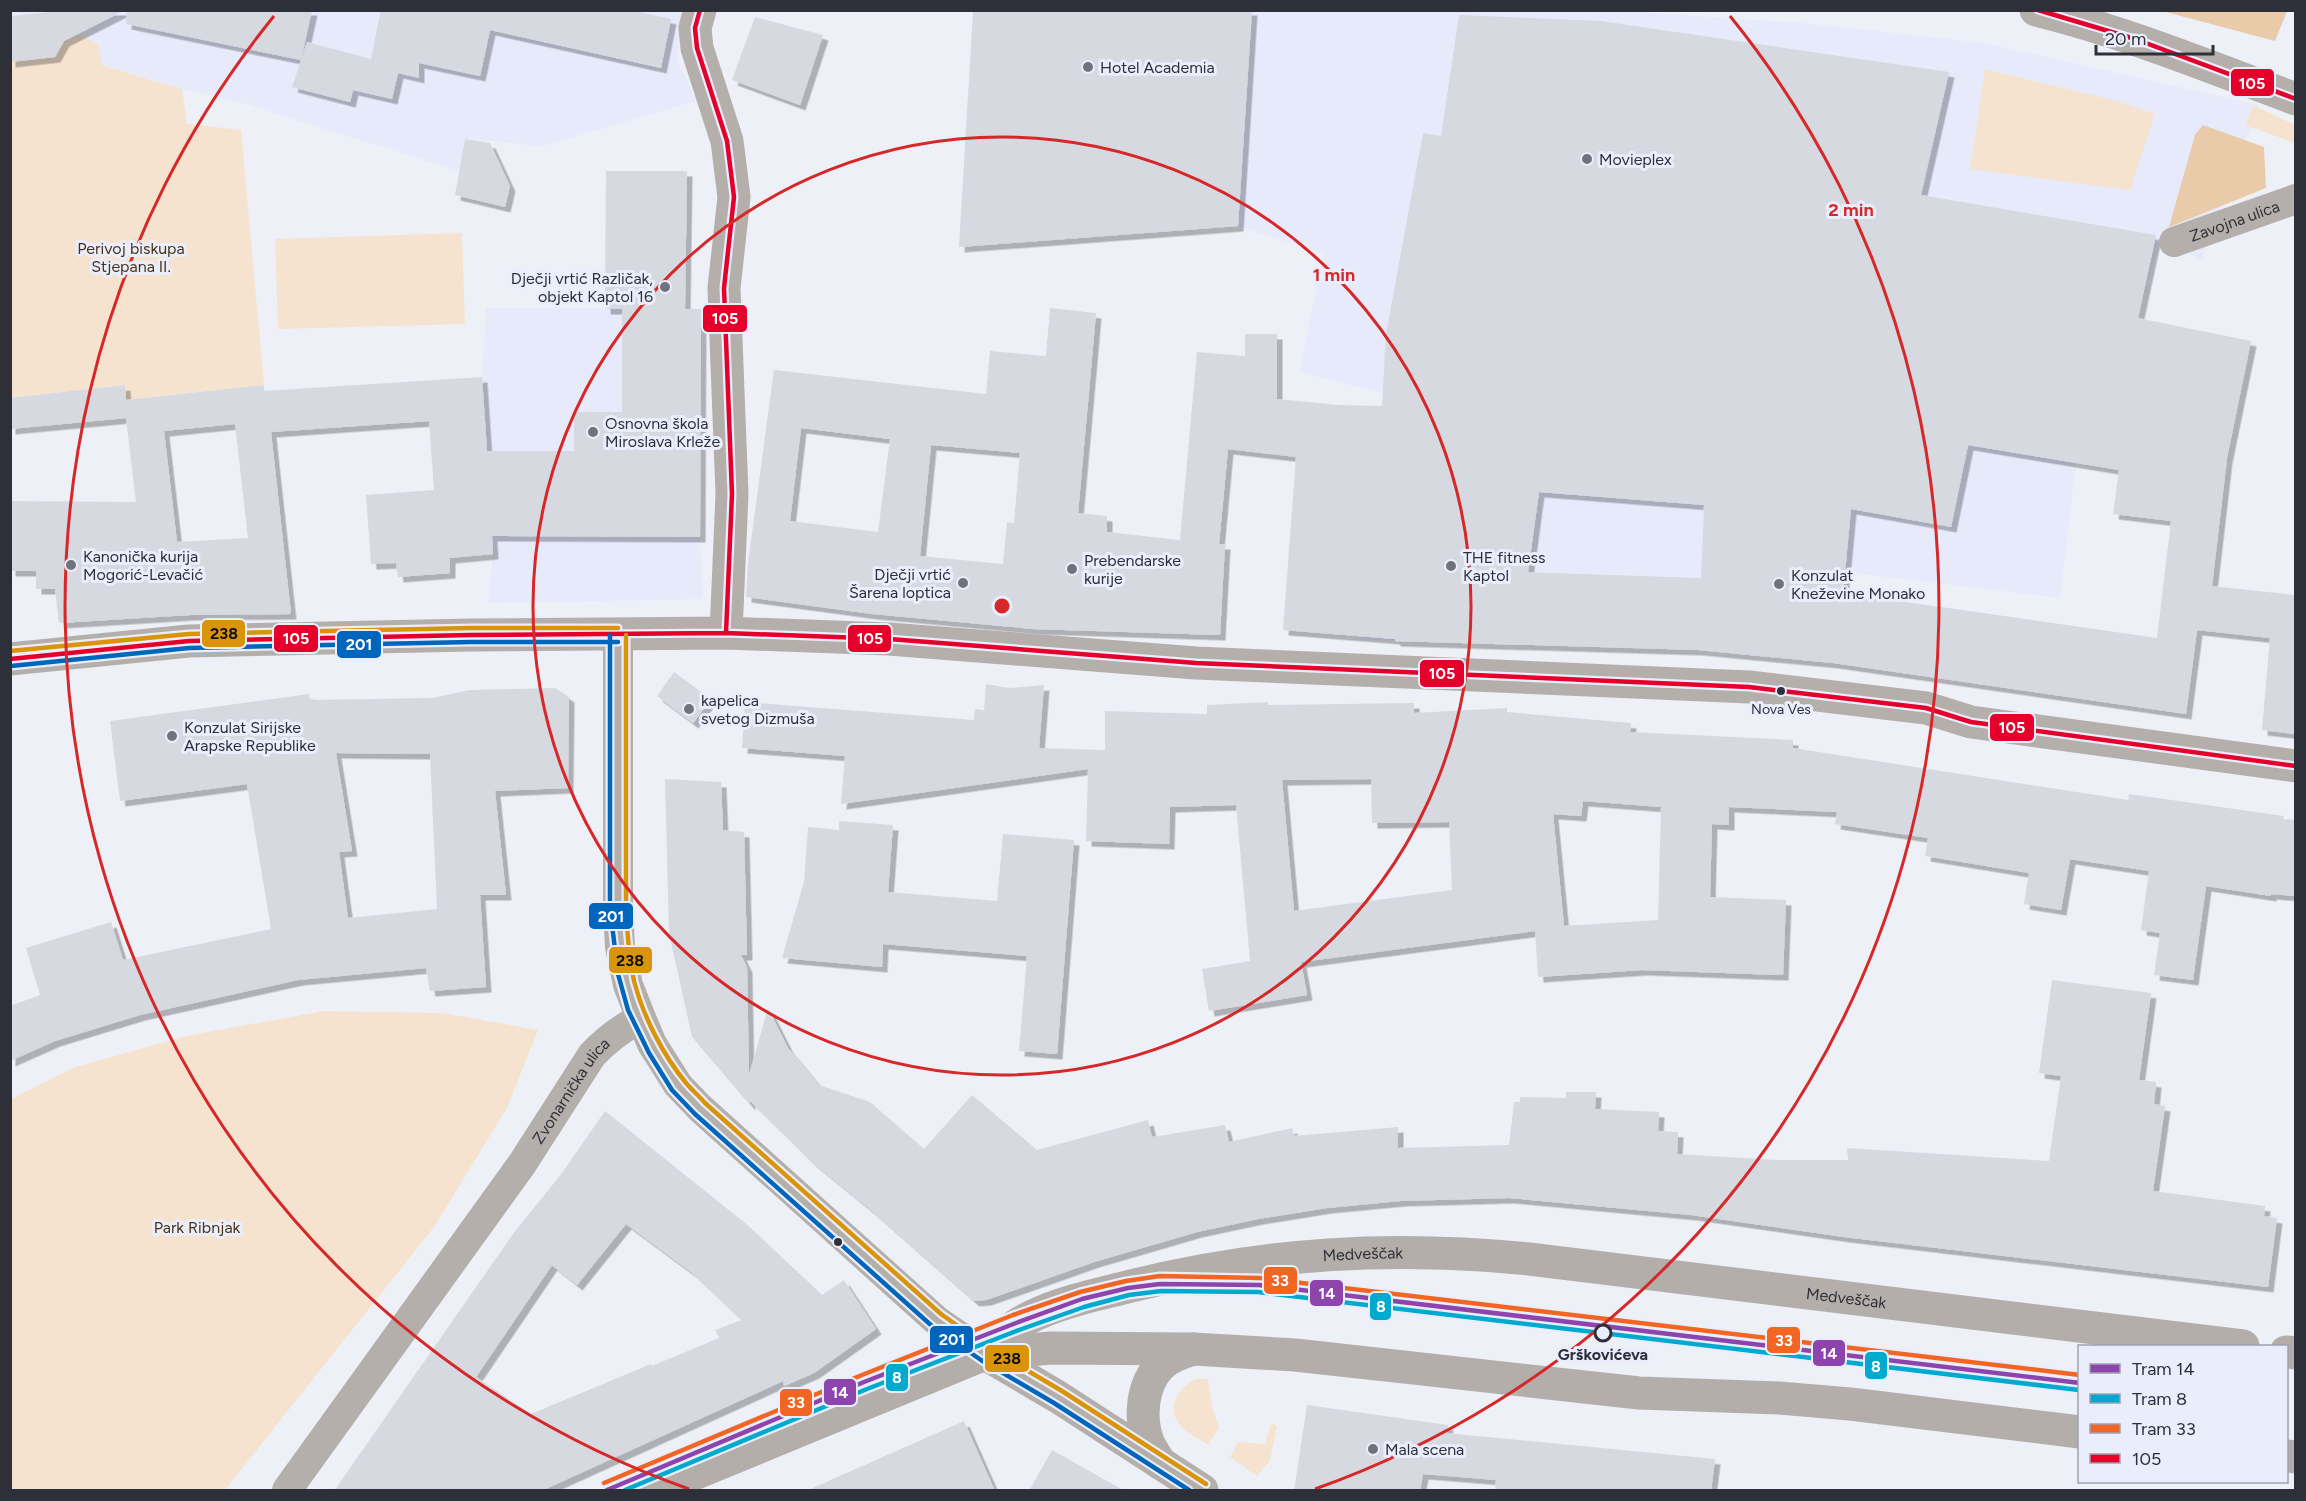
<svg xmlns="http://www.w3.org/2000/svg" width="2306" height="1501" font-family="Figtree,sans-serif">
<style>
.built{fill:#e6eafb}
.green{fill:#f6e3cf}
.forest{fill:#e9cba9}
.building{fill:#d7d9e1;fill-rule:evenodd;filter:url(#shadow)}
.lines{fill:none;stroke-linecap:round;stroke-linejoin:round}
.minor{stroke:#b4afaa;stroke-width:30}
.tertiary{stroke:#b4afaa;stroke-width:33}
.secondary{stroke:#b3aea9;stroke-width:33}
.bus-1-casing{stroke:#eaeefc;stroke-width:9}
.bus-2-casing{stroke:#eaeefc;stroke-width:9}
.bus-3-casing{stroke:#eaeefc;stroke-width:9}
.bus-1{stroke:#e4002b;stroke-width:4.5}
.bus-2{stroke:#0065bd;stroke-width:4.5}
.bus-3{stroke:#d99409;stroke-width:4.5}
.tram-1-casing{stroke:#eaeefc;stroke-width:9}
.tram-2-casing{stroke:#eaeefc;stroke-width:9}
.tram-3-casing{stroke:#eaeefc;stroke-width:9}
.tram-1{stroke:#8e44ad;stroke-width:4.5}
.tram-2{stroke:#00a9ce;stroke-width:4.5}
.tram-3{stroke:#f26522;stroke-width:4.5}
.ring{fill:none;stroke:#d62828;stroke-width:3}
.poi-dot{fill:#71737c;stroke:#eaeefc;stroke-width:2}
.bus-dot{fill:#2e3039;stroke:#eaeefc;stroke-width:2}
.stop-dot{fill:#eaeefc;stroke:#2e3039;stroke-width:3}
.labels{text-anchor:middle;stroke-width:6;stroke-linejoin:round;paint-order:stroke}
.bus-label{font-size:14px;fill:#2e3039;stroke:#eaeefc}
.poi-label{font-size:16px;fill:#2e3039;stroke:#eaeefc;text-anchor:start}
.street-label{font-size:16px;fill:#2e3039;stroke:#eaeefc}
.park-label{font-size:16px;fill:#4b3416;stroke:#eaeefc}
.stop-label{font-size:16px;font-weight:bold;fill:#2e3039;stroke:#eaeefc}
.centre{fill:#d62828;stroke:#eaeefc;stroke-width:3}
.ring-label{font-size:18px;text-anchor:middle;font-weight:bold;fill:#d62828;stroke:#eaeefc;stroke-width:6;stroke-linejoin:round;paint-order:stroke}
.line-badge{stroke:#eaeefc;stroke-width:2}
.badge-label{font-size:16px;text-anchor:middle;font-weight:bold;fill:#fff}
.pale-badge-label{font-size:16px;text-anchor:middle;font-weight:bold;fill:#111}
</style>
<defs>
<filter id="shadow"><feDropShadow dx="5.5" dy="5.5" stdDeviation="0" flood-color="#0004"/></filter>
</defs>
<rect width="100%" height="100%" fill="#eef0f8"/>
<path class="built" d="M 997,10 L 1607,10 L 1803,23 L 1984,43 L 2259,105 L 2201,260 L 2161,240 L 2130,339 L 2089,398 L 2076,463 L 2060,598 L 1845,572 L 1833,663 L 1698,650 L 1701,578 L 1539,572 L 1536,644 L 1362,640 L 1400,398 L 1300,372 L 1323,253 L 1238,226 L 959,247 L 973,12 Z
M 11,11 L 684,11 L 677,59 L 696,101 L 543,146 L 465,139 L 459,171 L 236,101 L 182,89 L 102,64 L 55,57 L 11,62 Z
M 486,308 L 701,309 L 700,537 L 703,599 L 488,603 L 493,554 L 482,377 Z"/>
<path class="green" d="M 79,34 L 98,44 L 102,65 L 182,89 L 187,124 L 241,130 L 264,385 L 126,400 L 125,385 L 11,398 L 10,62 L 55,57 L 64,41 Z
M 1985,69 L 2117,101 L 2155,114 L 2130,190 L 1970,169 Z
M 2253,105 L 2295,125 L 2295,143 L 2245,125 Z
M 462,233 L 465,324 L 278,329 L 275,239 Z
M 324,1011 L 442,1013 L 538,1030 L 507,1108 L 434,1227 L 225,1490 L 11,1490 L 11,1099 L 72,1068 L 186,1036 Z
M 1195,1379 L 1208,1379 L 1212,1406 L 1219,1428 L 1208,1445 C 1201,1440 1190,1435 1184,1429 C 1164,1410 1176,1391 1195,1379 Z
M 1271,1423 L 1277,1426 L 1270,1461 L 1257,1476 L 1230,1457 L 1238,1442 L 1265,1444 Z"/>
<path class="forest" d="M 2162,11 L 2287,10 L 2287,11 L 2275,41 Z
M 2203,125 L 2264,147 L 2266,188 L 2169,227 L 2195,135 Z"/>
<path class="building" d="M 71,10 L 125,10 L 64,41 L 55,57 L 10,62 L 10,16 Z
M 127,10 L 312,10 L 301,60 L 126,24 Z
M 381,10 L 630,10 L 671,19 L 661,68 L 490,30 L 480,76 L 419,63 L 419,78 L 398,73 L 392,99 L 353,90 L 350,102 L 292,87 L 307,42 L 371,59 Z
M 997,10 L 1252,10 L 1238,226 L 959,247 L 973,12 Z
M 1459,15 L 1601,21 L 1949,72 L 1921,195 L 2156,235 L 2138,318 L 2251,341 L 2227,458 L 2212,586 L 2295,595 L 2295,734 L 2262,730 L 2270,638 L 2197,630 L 2186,714 L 1833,663 L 1698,650 L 1395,641 L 1395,639 L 1283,630 L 1296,457 L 1228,449 L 1219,544 L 1225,544 L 1220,635 L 1033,629 L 872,614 L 746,597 L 748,563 L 774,370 L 986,394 L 990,351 L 1046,356 L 1050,308 L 1096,313 L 1078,513 L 1107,516 L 1107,532 L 1180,540 L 1197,352 L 1245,356 L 1245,334 L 1277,334 L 1277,399 L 1339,405 L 1382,406 L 1386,334 L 1423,133 L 1441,136 ZM 801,428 L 890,439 L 878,532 L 790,521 ZM 931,445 L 1020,453 L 1014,523 L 1007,522 L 1003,564 L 920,556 ZM 1968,445 L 2119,470 L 2113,514 L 2171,521 L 2157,638 L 1843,593 L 1851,509 L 1951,527 ZM 1539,492 L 1704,505 L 1701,578 L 1528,572 Z
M 755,17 L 823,35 L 800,105 L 732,80 Z
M 465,139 L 490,143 L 510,186 L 505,207 L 455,195 Z
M 606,171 L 687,171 L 685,309 L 701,309 L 700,537 L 492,536 L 493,554 L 450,558 L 450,573 L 398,577 L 396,563 L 371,564 L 366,495 L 434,490 L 429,421 L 271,432 L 291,614 L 190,615 L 59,623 L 55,589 L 36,589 L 36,571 L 10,571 L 10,501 L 136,502 L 126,418 L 10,429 L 10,398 L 125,385 L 126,400 L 264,385 L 264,391 L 482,377 L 487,451 L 574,451 L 574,412 L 622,412 L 622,309 L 605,309 ZM 235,424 L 248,538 L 177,542 L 164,431 Z
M 674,672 L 711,699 L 693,723 L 657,696 Z
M 986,684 L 1010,688 L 1044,685 L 1039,748 L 1105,750 L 1105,711 L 1207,714 L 1207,705 L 1268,702 L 1268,705 L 1414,703 L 1414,713 L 1507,708 L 1507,712 L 1631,723 L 1630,732 L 1793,740 L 1793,748 L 2128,800 L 2129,794 L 2284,816 L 2283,819 L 2295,820 L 2295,896 L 2271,894 L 2271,896 L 2206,886 L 2193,980 L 2154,975 L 2160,933 L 2141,930 L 2149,871 L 2070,859 L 2061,910 L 2024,904 L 2029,873 L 1925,856 L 1928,838 L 1835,824 L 1837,812 L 1729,807 L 1729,825 L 1712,824 L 1710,897 L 1786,900 L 1783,975 L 1642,970 L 1538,977 L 1535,931 L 1301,962 L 1307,995 L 1209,1011 L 1202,969 L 1250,961 L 1236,805 L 1170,807 L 1169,844 L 1086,841 L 1088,769 L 841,804 L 845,756 L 742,748 L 745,702 L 974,720 L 975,709 L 984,710 ZM 1371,779 L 1372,823 L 1449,822 L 1452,890 L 1294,911 L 1282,780 ZM 1583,801 L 1661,807 L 1658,920 L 1564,926 L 1553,814 L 1581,816 Z
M 555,688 L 569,697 L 568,788 L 495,791 L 506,895 L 480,895 L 486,987 L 430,991 L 426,968 L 298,980 L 140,1015 L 55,1041 L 10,1061 L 10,1006 L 40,995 L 26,948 L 111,922 L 123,960 L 271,929 L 247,784 L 120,801 L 110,721 L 309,694 L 310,700 L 432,698 L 470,690 ZM 336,753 L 430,754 L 437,909 L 348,918 L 339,852 L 352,851 Z
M 665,779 L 721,782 L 723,830 L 744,832 L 747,955 L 741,955 L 747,967 L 749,1075 L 768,1008 L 788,1048 L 819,1085 L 870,1102 L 924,1149 L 972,1095 L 1037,1150 L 1148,1120 L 1152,1137 L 1225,1125 L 1229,1142 L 1292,1128 L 1294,1136 L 1398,1127 L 1398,1148 L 1509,1145 L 1514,1102 L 1520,1102 L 1520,1097 L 1566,1098 L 1566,1092 L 1596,1092 L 1595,1109 L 1659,1112 L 1658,1131 L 1678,1132 L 1677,1154 L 1777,1160 L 1848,1160 L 1847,1148 L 2049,1161 L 2061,1076 L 2039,1073 L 2052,980 L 2151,993 L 2139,1080 L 2156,1082 L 2154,1104 L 2165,1106 L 2153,1191 L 2265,1206 L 2264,1216 L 2277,1218 L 2268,1287 L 1844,1237 L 1691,1215 L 1509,1198 L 1400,1201 L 1327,1208 L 1258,1219 L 1197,1232 L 1094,1262 L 986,1300 L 974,1301 L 872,1211 L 812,1162 L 750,1101 L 750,1105 L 692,1037 L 669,933 Z
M 839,821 L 893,825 L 888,892 L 997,901 L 1003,834 L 1074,840 L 1057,1054 L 1019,1051 L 1027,956 L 883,944 L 882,967 L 782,958 L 804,882 L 808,827 L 839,830 Z
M 605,1111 L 745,1223 L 822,1295 L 844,1280 L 876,1329 L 814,1373 L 784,1386 L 783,1381 L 541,1491 L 334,1491 L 513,1234 L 562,1173 ZM 626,1224 L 691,1272 L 742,1320 L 715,1330 L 719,1338 L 652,1366 L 651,1364 L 531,1414 L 476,1377 L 552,1265 L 577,1285 Z
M 1307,1405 L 1448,1425 L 1447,1433 L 1715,1459 L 1711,1491 L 1495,1491 L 1496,1480 L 1423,1474 L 1420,1491 L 1294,1491 Z
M 964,1421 L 995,1491 L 806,1491 Z
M 1052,1450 L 1125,1491 L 1029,1491 Z"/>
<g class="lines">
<g class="minor">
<path id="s1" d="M 2174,242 L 2296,199"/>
<path d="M 618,635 L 618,908 L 620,947 L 628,985 L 641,1018 L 652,1044 L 678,1085 L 700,1108 L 936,1320 L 985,1354"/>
<path id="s2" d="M 287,1490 L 522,1164 L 592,1055 C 607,1039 622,1028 641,1018"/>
</g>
<path class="tertiary" d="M 700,10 L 695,28 L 697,48 L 727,141 L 734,197 L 724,288 L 732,494 L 726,633
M 2036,10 C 2125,32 2210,67 2296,99
M 10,659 L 189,641 L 471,635 L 726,633 L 889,639 L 1196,663 L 1749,687 L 1926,708 L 1971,722 L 2296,766
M 985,1354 L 1058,1397 L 1202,1490"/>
<g class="secondary">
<path d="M 2286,1352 L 2296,1353"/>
<path id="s3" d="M 985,1354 C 994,1344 1003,1334 1015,1326 C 1048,1304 1093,1296 1131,1286 C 1264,1253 1392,1245 1529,1259 L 2243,1346"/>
<path d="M 2286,1456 L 2296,1457"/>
<path d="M 1160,1463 C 1156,1456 1151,1449 1148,1442 C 1139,1418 1142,1385 1160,1366 C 1169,1357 1181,1353 1193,1349"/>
<path d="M 655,1490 L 985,1354 L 1051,1348 L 1193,1349 L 1295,1355 L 1639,1393 L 1779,1398 L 1850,1404 L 2080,1432"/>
</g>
<defs>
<path id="bus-1" d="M 700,10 L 695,28 L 697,48 L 727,141 L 734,197 L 724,288 L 732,494 L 726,633
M 2038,10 L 2135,39 L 2296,99
M 10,659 L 189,641 L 471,635 L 726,633 L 889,639 L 1196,663 L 1749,687 L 1926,708 L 1971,722 L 2296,766"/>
<path id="bus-2" d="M 610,635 L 610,908 L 618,974 L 628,1010 L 649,1053 L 672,1090 L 695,1114 L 932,1326 L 981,1360 L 1054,1403 L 1189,1490
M 11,666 L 189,648 L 471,642 L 618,642"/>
<path id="bus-3" d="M 626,635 L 626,908 C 627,932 629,957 634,981 C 643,1016 663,1055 686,1083 C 692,1090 699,1096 705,1103 L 941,1314 L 989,1348 L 1062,1391 L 1206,1484
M 10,651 L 189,634 L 471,628 L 618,628"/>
</defs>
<use href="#bus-1" class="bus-1-casing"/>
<use href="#bus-2" class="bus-2-casing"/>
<use href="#bus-3" class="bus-3-casing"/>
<use href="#bus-1" class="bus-1"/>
<use href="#bus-2" class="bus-2"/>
<use href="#bus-3" class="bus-3"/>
<defs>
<path id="tram-1" d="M 607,1490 L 864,1382 L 1016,1323 L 1082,1299 L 1128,1288 L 1160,1284 L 1259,1285 L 2080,1383"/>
<path id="tram-2" d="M 625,1490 L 867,1389 L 1019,1330 L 1084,1307 L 1129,1295 L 1161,1291 L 1258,1292 L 2079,1390"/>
<path id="tram-3" d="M 604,1483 L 862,1375 L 1013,1315 L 1080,1292 L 1126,1281 L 1160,1276 L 1260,1278 L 2080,1375"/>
</defs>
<use href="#tram-1" class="tram-1-casing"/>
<use href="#tram-2" class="tram-2-casing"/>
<use href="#tram-3" class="tram-3-casing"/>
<use href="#tram-1" class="tram-1"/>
<use href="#tram-2" class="tram-2"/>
<use href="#tram-3" class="tram-3"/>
</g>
<g class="ring">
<circle cx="1002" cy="606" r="469"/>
<path d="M689 1489A937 937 0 0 1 274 16M1730 16A937 937 0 0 1 1315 1489"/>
</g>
<g class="poi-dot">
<circle cx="1088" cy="67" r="6"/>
<circle cx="1587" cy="159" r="6"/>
<circle cx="665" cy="287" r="6"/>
<circle cx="593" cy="432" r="6"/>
<circle cx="71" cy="565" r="6"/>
<circle cx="1451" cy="566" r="6"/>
<circle cx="1072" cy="569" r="6"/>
<circle cx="963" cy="583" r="6"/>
<circle cx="1779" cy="584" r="6"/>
<circle cx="689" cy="709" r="6"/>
<circle cx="172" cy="736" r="6"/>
<circle cx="1373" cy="1449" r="6"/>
</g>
<g class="bus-dot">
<circle cx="1781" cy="691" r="5"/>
<circle cx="838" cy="1242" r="5"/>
</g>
<circle class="stop-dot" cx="1603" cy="1333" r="8"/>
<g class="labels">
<g class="bus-label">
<text x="1781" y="714">Nova Ves</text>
</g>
<g class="poi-label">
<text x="1100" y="73">Hotel Academia</text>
<text x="1599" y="165">Movieplex</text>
<text x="653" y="284" text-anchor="end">Dječji vrtić Različak,<tspan x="653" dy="18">objekt Kaptol 16</tspan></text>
<text x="605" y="429">Osnovna škola<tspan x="605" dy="18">Miroslava Krleže</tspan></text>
<text x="83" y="562">Kanonička kurija<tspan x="83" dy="18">Mogorić-Levačić</tspan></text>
<text x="1463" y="563">THE fitness<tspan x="1463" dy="18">Kaptol</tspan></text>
<text x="1084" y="566">Prebendarske<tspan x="1084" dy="18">kurije</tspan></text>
<text x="951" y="580" text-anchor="end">Dječji vrtić<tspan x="951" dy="18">Šarena loptica</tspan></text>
<text x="1791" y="581">Konzulat<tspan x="1791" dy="18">Kneževine Monako</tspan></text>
<text x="701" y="706">kapelica<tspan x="701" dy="18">svetog Dizmuša</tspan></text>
<text x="184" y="733">Konzulat Sirijske<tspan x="184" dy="18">Arapske Republike</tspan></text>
<text x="1385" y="1455">Mala scena</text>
</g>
<g class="street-label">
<text dy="6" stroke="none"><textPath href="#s1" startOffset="64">Zavojna ulica</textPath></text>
<text dy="6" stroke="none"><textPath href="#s2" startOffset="490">Zvonarnička ulica</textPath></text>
<text dy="6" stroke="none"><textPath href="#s3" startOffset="399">Medveščak</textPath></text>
<text dy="6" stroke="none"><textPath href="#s3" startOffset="885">Medveščak</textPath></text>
</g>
<g class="park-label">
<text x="131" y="254">Perivoj biskupa<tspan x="131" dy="18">Stjepana II.</tspan></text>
<text x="197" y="1233">Park Ribnjak</text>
</g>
<g class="stop-label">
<text x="1603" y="1360">Grškovićeva</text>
</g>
</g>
<circle cx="1002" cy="606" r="9" class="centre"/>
<g class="ring-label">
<text x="1851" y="216">2 min</text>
<text x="1334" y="281">1 min</text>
</g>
<g class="line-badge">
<rect x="2230" y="68" width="45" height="29" rx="6" fill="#e4002b"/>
<rect x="702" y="304" width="46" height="29" rx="6" fill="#e4002b"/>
<rect x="201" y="619" width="45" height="29" rx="6" fill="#d99409"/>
<rect x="847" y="624" width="45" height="29" rx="6" fill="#e4002b"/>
<rect x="273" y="624" width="46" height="29" rx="6" fill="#e4002b"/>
<rect x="336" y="630" width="46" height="29" rx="6" fill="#0065bd"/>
<rect x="1419" y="659" width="46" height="29" rx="6" fill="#e4002b"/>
<rect x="1989" y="713" width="46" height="29" rx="6" fill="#e4002b"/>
<rect x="588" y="902" width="46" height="28" rx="6" fill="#0065bd"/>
<rect x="608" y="946" width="45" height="28" rx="6" fill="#d99409"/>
<rect x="1263" y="1266" width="35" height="29" rx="6" fill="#f26522"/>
<rect x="1309" y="1279" width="35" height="28" rx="6" fill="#8e44ad"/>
<rect x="1369" y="1292" width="23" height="29" rx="6" fill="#00a9ce"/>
<rect x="929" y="1325" width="45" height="29" rx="6" fill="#0065bd"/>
<rect x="1766" y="1326" width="35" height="28" rx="6" fill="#f26522"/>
<rect x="1812" y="1339" width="34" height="28" rx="6" fill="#8e44ad"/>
<rect x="984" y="1344" width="46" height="29" rx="6" fill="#d99409"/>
<rect x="1864" y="1351" width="24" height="29" rx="6" fill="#00a9ce"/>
<rect x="885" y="1363" width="24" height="29" rx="6" fill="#00a9ce"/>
<rect x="823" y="1378" width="34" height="28" rx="6" fill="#8e44ad"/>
<rect x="779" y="1388" width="34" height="29" rx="6" fill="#f26522"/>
</g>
<g class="badge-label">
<text x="2252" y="89">105</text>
<text x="725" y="324">105</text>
<text x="870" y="644">105</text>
<text x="296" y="644">105</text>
<text x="359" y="650">201</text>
<text x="1442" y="679">105</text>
<text x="2012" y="733">105</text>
<text x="611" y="922">201</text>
<text x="1280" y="1286">33</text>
<text x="1327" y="1299">14</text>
<text x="1381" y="1312">8</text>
<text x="952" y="1345">201</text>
<text x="1784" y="1346">33</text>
<text x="1829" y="1359">14</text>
<text x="1876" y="1372">8</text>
<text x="897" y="1383">8</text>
<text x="840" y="1398">14</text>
<text x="796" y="1408">33</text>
</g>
<g class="pale-badge-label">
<text x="224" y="639">238</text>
<text x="630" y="966">238</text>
<text x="1007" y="1364">238</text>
</g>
<rect width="2306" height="1501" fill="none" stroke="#2e3039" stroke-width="24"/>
<rect x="2078" y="1345" width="210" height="138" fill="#eaeefc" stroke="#9fa2ae" stroke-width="1.5"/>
<rect x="2090" y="1364" width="30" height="9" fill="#8e44ad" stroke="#9fa2ae" stroke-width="1.5"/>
<text x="2132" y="1375" font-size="18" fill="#2e3039">Tram 14</text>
<rect x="2090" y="1394" width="30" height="9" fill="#00a9ce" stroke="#9fa2ae" stroke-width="1.5"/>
<text x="2132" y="1405" font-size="18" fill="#2e3039">Tram 8</text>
<rect x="2090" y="1424" width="30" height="9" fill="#f26522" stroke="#9fa2ae" stroke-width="1.5"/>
<text x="2132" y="1435" font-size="18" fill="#2e3039">Tram 33</text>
<rect x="2090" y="1454" width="30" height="9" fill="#e4002b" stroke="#9fa2ae" stroke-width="1.5"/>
<text x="2132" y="1465" font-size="18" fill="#2e3039">105</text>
<path d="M2096 45v9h117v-9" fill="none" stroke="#2e3039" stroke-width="3"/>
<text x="2105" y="45" font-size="18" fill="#2e3039" stroke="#eaeefc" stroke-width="4.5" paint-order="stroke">20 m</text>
</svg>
